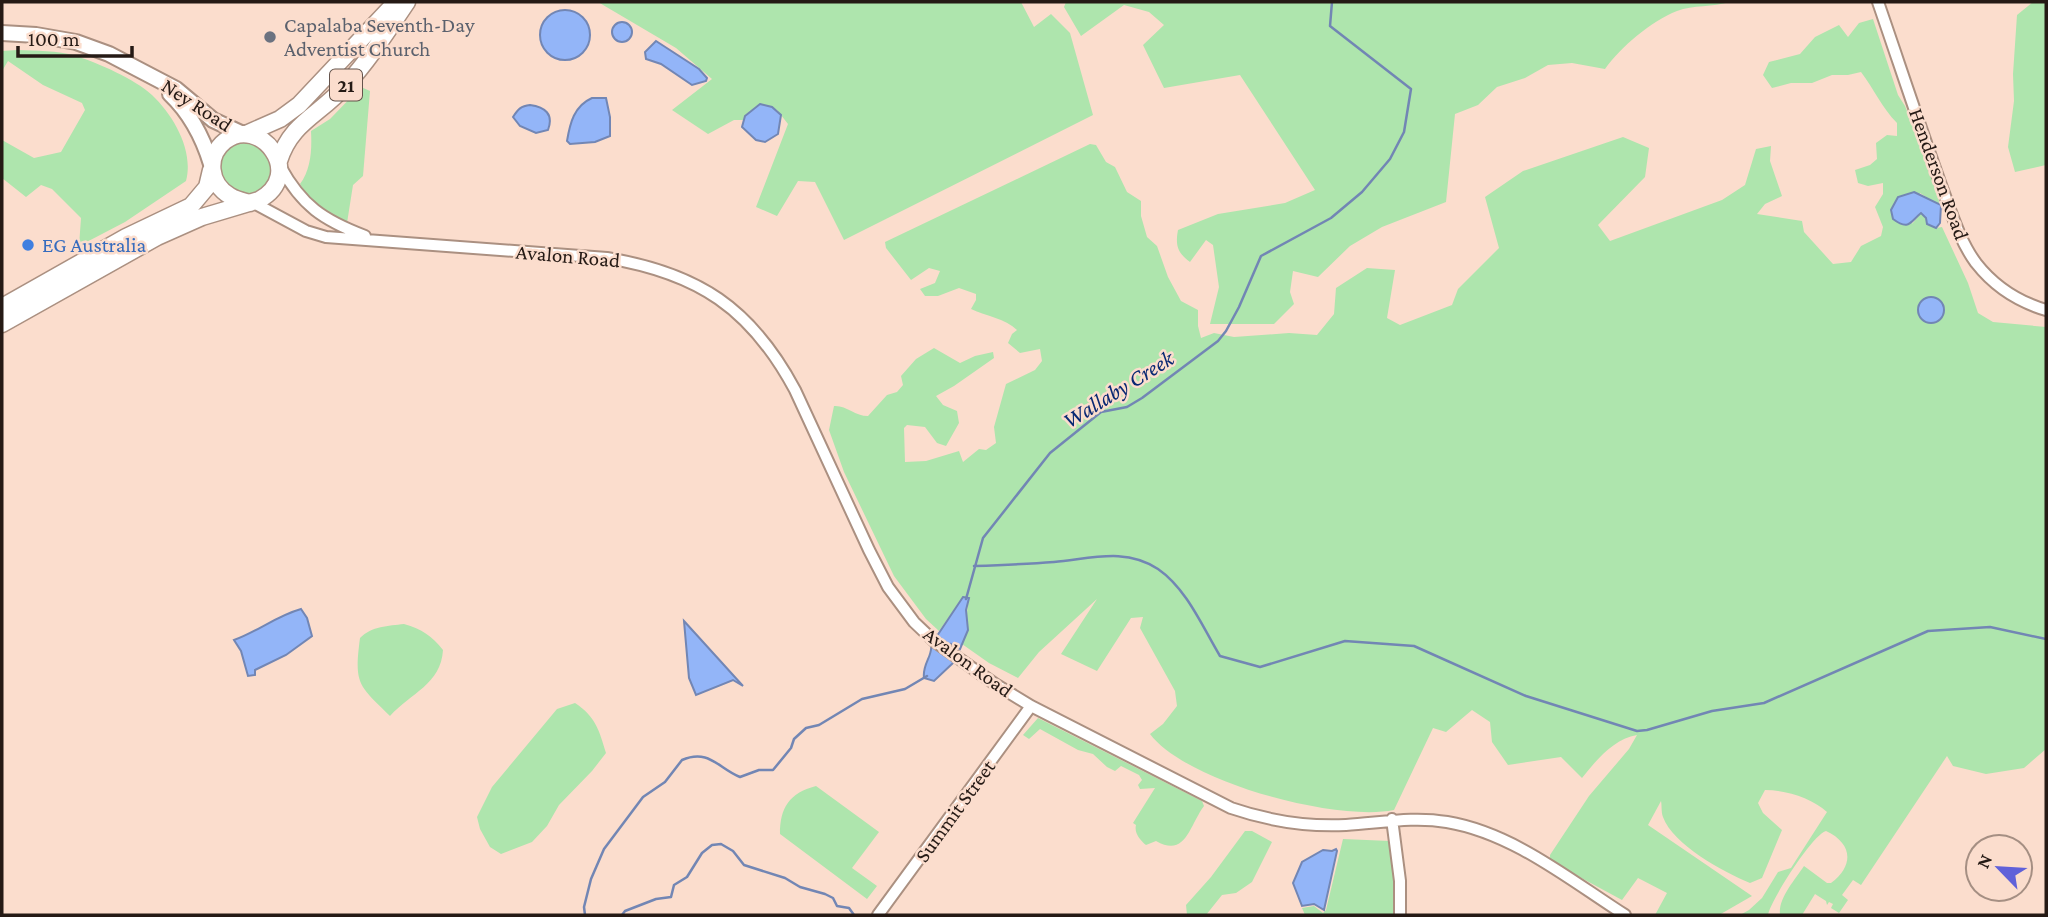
<svg xmlns="http://www.w3.org/2000/svg" width="2048" height="917" font-family="'Crimson Pro',serif">
<style>
.green{fill:#aee5ad}
.water{fill:#93b5f8;stroke:#7286b4;stroke-width:2}
.lines{fill:none;stroke-linecap:round;stroke-linejoin:round}
.stream{stroke:#7286b4;stroke-width:2.5}
.minor-casing{stroke:#ab9081;stroke-width:14}
.major-casing{stroke:#ab9081;stroke-width:18}
.highway-casing{stroke:#ab9081;stroke-width:19}
.minor{stroke:#fff;stroke-width:10}
.major{stroke:#fff;stroke-width:14}
.highway{stroke:#fff;stroke-width:16}
.worship-dot{fill:#6b7280;stroke:#fbddcd;stroke-width:2.5}
.shop-dot{fill:#3f7fe0;stroke:#fbddcd;stroke-width:2.5}
.labels{text-anchor:middle;stroke-width:5;stroke-linejoin:round;paint-order:stroke}
.shield{fill:#fbddcd;stroke:#65544c;stroke-width:2}
.shield-label{font-size:19px;font-weight:bold;fill:#251a15}
.worship-label{font-size:21px;fill:#5b616d;stroke:#fbddcd;text-anchor:start}
.street-label{font-size:21px;fill:#251a15;stroke:#fbddcd}
.shop-label{font-size:21px;fill:#366cbe;stroke:#fbddcd;text-anchor:start}
.water-label{font-size:23px;font-style:italic;fill:#092873;stroke:#fbddcd}
</style>
<rect width="100%" height="100%" fill="#fbddcd"/>
<path class="green" d="M 598,2 L 1021,2 L 1034,27 L 1051,14 L 1070,33 L 1093,115 L 844,240 L 815,182 L 798,181 L 777,216 L 756,207 L 788,124 L 777,110 L 760,104 L 743,120 L 734,120 L 708,134 L 672,110 L 712,79 L 676,48 Z
M 1066,2 L 1730,2 C 1713,7 1693,5 1677,11 C 1651,21 1621,47 1605,69 L 1572,63 L 1548,65 L 1525,78 L 1497,87 L 1478,105 L 1455,114 L 1446,202 L 1382,227 L 1350,246 L 1318,277 L 1293,271 L 1290,292 L 1294,304 L 1274,324 L 1210,324 L 1219,287 L 1213,245 L 1206,240 L 1190,262 C 1178,253 1175,246 1178,230 L 1218,214 L 1285,203 L 1315,190 L 1240,75 L 1164,88 L 1143,45 L 1164,25 L 1149,12 L 1124,5 L 1081,36 L 1064,7 Z
M 2033,2 L 2046,2 L 2046,165 L 2015,172 L 2008,147 L 2014,101 L 2013,74 L 2017,15 Z
M 1873,19 L 1898,95 L 1905,106 L 1938,190 L 1939,203 L 1935,203 L 1920,193 L 1912,224 L 1921,213 L 1926,218 L 1927,224 L 1936,228 L 1942,227 L 1968,283 L 1978,313 L 1993,322 L 2046,327 L 2046,749 L 2024,768 L 1986,774 L 1953,766 L 1947,756 L 1861,885 L 1853,880 L 1842,895 L 1848,900 L 1839,913 L 1831,908 L 1833,904 L 1829,902 L 1827,905 L 1826,901 L 1815,894 L 1802,915 L 1780,915 C 1778,898 1795,880 1804,866 L 1827,883 L 1831,883 C 1855,865 1852,843 1826,831 C 1813,834 1770,901 1768,915 L 1740,915 L 1749,910 L 1762,898 L 1778,872 L 1791,868 L 1827,812 C 1812,798 1786,790 1765,790 L 1758,803 L 1763,813 L 1782,830 L 1762,878 L 1750,883 C 1724,872 1673,845 1663,817 C 1661,812 1662,805 1661,801 L 1648,825 L 1752,896 L 1719,915 L 1655,915 L 1667,893 L 1638,878 L 1622,900 L 1550,861 L 1550,855 L 1589,796 L 1629,749 L 1637,735 C 1614,739 1597,759 1582,778 L 1561,757 L 1508,765 L 1492,742 L 1490,722 L 1472,710 L 1446,732 L 1433,728 L 1394,810 C 1336,822 1186,782 1150,734 L 1163,724 L 1177,706 L 1175,691 L 1140,628 L 1143,617 L 1131,618 L 1097,671 L 1061,654 L 1097,599 L 1039,652 L 1018,678 L 989,663 L 962,644 C 969,628 965,615 969,599 L 963,597 L 939,631 L 926,619 L 894,576 L 844,472 L 829,430 L 834,406 C 846,405 855,416 868,416 L 887,395 L 897,392 L 903,385 L 901,376 L 916,359 L 934,348 L 960,363 L 975,356 L 993,352 L 994,358 L 954,386 L 936,396 L 943,405 L 957,411 L 959,423 L 946,446 L 937,443 L 925,427 L 907,425 L 904,428 L 905,462 L 926,461 L 959,451 L 963,462 L 979,449 L 986,450 L 996,443 L 994,427 L 1006,384 L 1035,370 L 1042,361 L 1040,349 L 1020,353 L 1008,343 L 1012,334 L 1017,330 C 1006,319 986,316 971,309 L 976,300 L 976,294 L 959,288 L 938,296 L 925,296 L 920,289 L 935,283 L 940,271 L 929,268 L 911,280 L 886,248 L 885,242 L 1090,144 L 1096,145 L 1106,162 L 1115,167 L 1127,192 L 1141,201 L 1141,216 L 1147,237 L 1157,246 L 1168,277 L 1181,301 L 1198,310 L 1198,326 L 1201,338 L 1214,333 L 1234,337 L 1289,333 L 1317,335 L 1334,314 L 1336,288 L 1367,268 L 1395,270 L 1387,318 L 1400,325 L 1452,305 L 1458,289 L 1499,248 L 1485,197 L 1523,171 L 1623,137 L 1649,148 L 1645,177 L 1598,225 L 1610,241 L 1722,200 L 1745,185 L 1756,149 L 1771,146 L 1770,161 L 1782,196 L 1765,204 L 1757,214 L 1802,221 L 1804,232 L 1833,264 L 1851,262 L 1861,246 L 1881,236 L 1883,227 L 1875,207 L 1883,194 L 1883,183 L 1868,186 L 1858,183 L 1855,170 L 1870,165 L 1877,159 L 1876,143 L 1887,135 L 1897,136 L 1897,123 C 1882,108 1874,89 1861,72 L 1848,75 L 1832,75 L 1812,83 L 1791,83 L 1772,88 L 1763,75 L 1769,62 L 1800,54 L 1815,37 L 1839,25 L 1848,37 L 1859,23 Z
M 17,50 C 36,51 57,50 76,56 C 98,63 135,79 152,95 C 174,116 194,151 186,181 L 125,222 L 79,246 L 81,218 L 52,189 L 41,185 L 26,197 L 2,178 L 2,140 L 34,158 L 61,152 L 85,110 L 82,103 L 43,85 L 8,61 L 2,71 L 2,51 Z
M 361,87 L 370,91 L 363,176 L 353,185 L 347,223 C 325,214 312,204 300,184 C 311,169 312,150 311,131 L 330,119 Z
M 247,140 L 270,153 L 272,179 L 254,196 L 237,196 L 219,178 C 219,154 223,148 247,140 Z
M 404,624 C 422,629 432,636 443,650 C 441,684 411,693 390,716 C 358,685 354,684 360,638 C 372,626 388,626 404,624 Z
M 575,703 C 596,717 599,730 606,753 L 592,771 L 559,805 L 547,826 L 532,842 L 501,854 L 490,847 L 480,829 L 477,817 L 492,787 L 557,709 Z
M 1038,718 L 1202,801 L 1204,806 C 1189,826 1186,858 1156,841 L 1146,845 C 1140,840 1134,833 1136,825 L 1133,823 L 1155,788 L 1140,789 L 1138,785 L 1142,780 L 1139,775 L 1121,766 L 1115,771 L 1107,767 L 1093,754 L 1078,750 L 1040,729 L 1029,739 L 1023,735 Z
M 816,786 L 879,832 L 852,868 L 877,886 L 867,899 L 780,834 C 780,808 789,793 816,786 Z
M 1245,831 L 1252,831 L 1272,842 L 1252,882 L 1236,893 L 1222,895 L 1206,915 L 1187,915 L 1186,905 L 1211,877 Z
M 1343,839 L 1390,841 L 1397,879 L 1397,915 L 1305,915 L 1302,908 L 1314,906 L 1323,913 L 1326,910 Z"/>
<path class="water" d="M540 35a25 25 0 1 1 50 0a25 25 0 1 1-50 0Z
M612 32a10 10 0 1 1 20 0a10 10 0 1 1-20 0Z
M 656,41 L 699,69 L 707,78 L 706,81 L 692,85 L 661,64 L 646,59 L 645,52 Z
M 592,98 L 606,98 L 610,117 L 610,136 L 595,142 L 570,144 L 567,141 C 570,123 574,106 592,98 Z
M 760,104 L 772,107 L 781,115 L 778,134 L 765,142 L 756,140 L 742,127 L 745,116 Z
M 530,105 C 545,107 554,114 548,130 L 536,133 L 520,126 L 513,117 C 518,109 521,106 530,105 Z
M 1914,192 L 1941,205 L 1940,223 L 1936,228 L 1927,224 L 1926,218 L 1921,213 C 1910,222 1909,231 1893,219 L 1891,210 L 1898,197 Z
M1918 310a13 13 0 1 1 26 0a13 13 0 1 1-26 0Z
M 963,597 L 969,598 L 966,610 L 968,630 L 960,649 L 951,644 L 946,656 L 954,662 L 934,681 L 924,678 C 922,664 933,656 931,645 Z
M 301,609 L 307,618 L 312,636 L 286,655 L 255,670 L 255,675 L 248,676 L 241,651 L 234,640 C 257,632 276,616 301,609 Z
M 684,621 L 743,686 L 733,680 L 696,695 L 689,678 Z
M 1323,850 L 1332,851 L 1336,849 L 1337,851 L 1324,910 L 1314,904 L 1302,906 L 1293,883 L 1302,862 Z"/>
<g class="lines">
<path class="stream" d="M 974,566 C 1001,565 1027,564 1054,562 C 1090,559 1125,547 1158,569 C 1187,589 1203,628 1220,656 L 1260,667 L 1345,641 L 1414,646 L 1526,696 L 1637,731 L 1647,730 L 1712,711 L 1764,703 L 1928,631 L 1990,627 L 2046,639
M 966,599 L 983,538 L 1050,453 L 1101,412 L 1127,407 L 1142,398 L 1218,341 L 1226,331 L 1239,307 L 1261,256 L 1331,218 L 1362,192 L 1390,159 L 1404,132 L 1411,89 L 1330,26 L 1332,2
M 585,915 L 584,907 L 591,879 L 604,849 L 643,797 L 665,782 L 682,760 C 709,748 719,769 740,777 L 759,770 L 773,770 L 791,748 L 794,739 L 806,728 L 819,725 L 862,699 L 905,689 L 927,676
M 622,915 L 625,911 L 656,899 L 671,897 L 674,885 L 687,877 L 702,853 L 712,845 L 721,844 L 733,851 L 744,865 L 785,878 L 800,887 L 825,894 L 833,898 L 837,906 L 849,908 L 854,915"/>
<defs>
<path id="minor" d="M 1878,2 C 1899,63 1919,124 1941,185 C 1951,211 1959,240 1976,263 C 1994,286 2019,302 2046,310
M 280,166 C 302,206 323,220 365,236
M 252,202 L 306,231 L 326,237 L 607,258 C 698,273 751,308 795,390 L 869,550 L 888,587 L 914,622 L 934,641 L 995,684 L 1031,706 L 1231,808 C 1269,821 1306,827 1346,825 C 1380,823 1413,816 1447,822 C 1513,833 1570,880 1625,915
M 1392,819 L 1400,881 L 1400,915
M 878,915 L 1031,706"/>
<path id="major" d="M 2,33 L 36,35 L 76,42 L 109,54 L 176,89 L 213,120 L 243,134
M 170,94 C 190,113 203,138 211,164"/>
<path id="highway" d="M 246,134 L 280,119 L 299,105 L 396,2
M 279,161 C 291,122 320,115 346,85 C 369,60 388,30 407,2
M 2,307 L 126,237 L 191,206 L 207,187 L 211,170
M 2,324 L 157,237 L 202,217 L 259,200 C 307,174 259,114 225,141 C 206,156 209,184 230,196 C 236,200 243,201 250,203"/>
</defs>
<use href="#minor" class="minor-casing"/>
<use href="#major" class="major-casing"/>
<use href="#highway" class="highway-casing"/>
<use href="#minor" class="minor"/>
<use href="#major" class="major"/>
<use href="#highway" class="highway"/>
</g>
<circle class="worship-dot" cx="270" cy="37" r="7"/>
<circle class="shop-dot" cx="28" cy="245" r="7"/>
<g class="labels">
<rect class="shield" x="330" y="69.5" width="32" height="31" rx="5"/>
<g class="shield-label">
<text x="346" y="92">21</text>
</g>
<g class="worship-label">
<text x="284" y="32">Capalaba Seventh-Day<tspan x="284" dy="24">Adventist Church</tspan></text>
</g>
<g class="street-label">
<text transform="translate(197 105) rotate(33)" y="7">Ney Road</text>
<text transform="translate(1939 174) rotate(70)" y="7">Henderson Road</text>
<text transform="translate(568 256) rotate(5)" y="7">Avalon Road</text>
<text transform="translate(968 662) rotate(36)" y="7">Avalon Road</text>
<text transform="translate(955 811) rotate(-54)" y="7">Summit Street</text>
</g>
<g class="shop-label">
<text x="42" y="252">EG Australia</text>
</g>
<g class="water-label">
<text transform="translate(1118 389) rotate(-32)" y="8">Wallaby Creek</text>
</g>
</g>
<rect width="2048" height="917" fill="none" stroke="#251a15" stroke-width="7"/>
<g transform="translate(1999 868) rotate(295)"><circle r="33" fill="#fbddcd" stroke="#a58f83" stroke-width="2"/>
<path d="M0-5L12 26L0 18L-12 26Z" fill="#6061d9"/>
<text y="-10" font-size="19" font-weight="bold" text-anchor="middle" fill="#251a15">N</text>
</g>
<path d="M18 46v10h114v-10" fill="none" stroke="#251a15" stroke-width="3.5"/>
<text x="28" y="46" font-size="21" fill="#251a15" stroke="#fbddcd" stroke-width="5" paint-order="stroke">100 m</text>
</svg>
